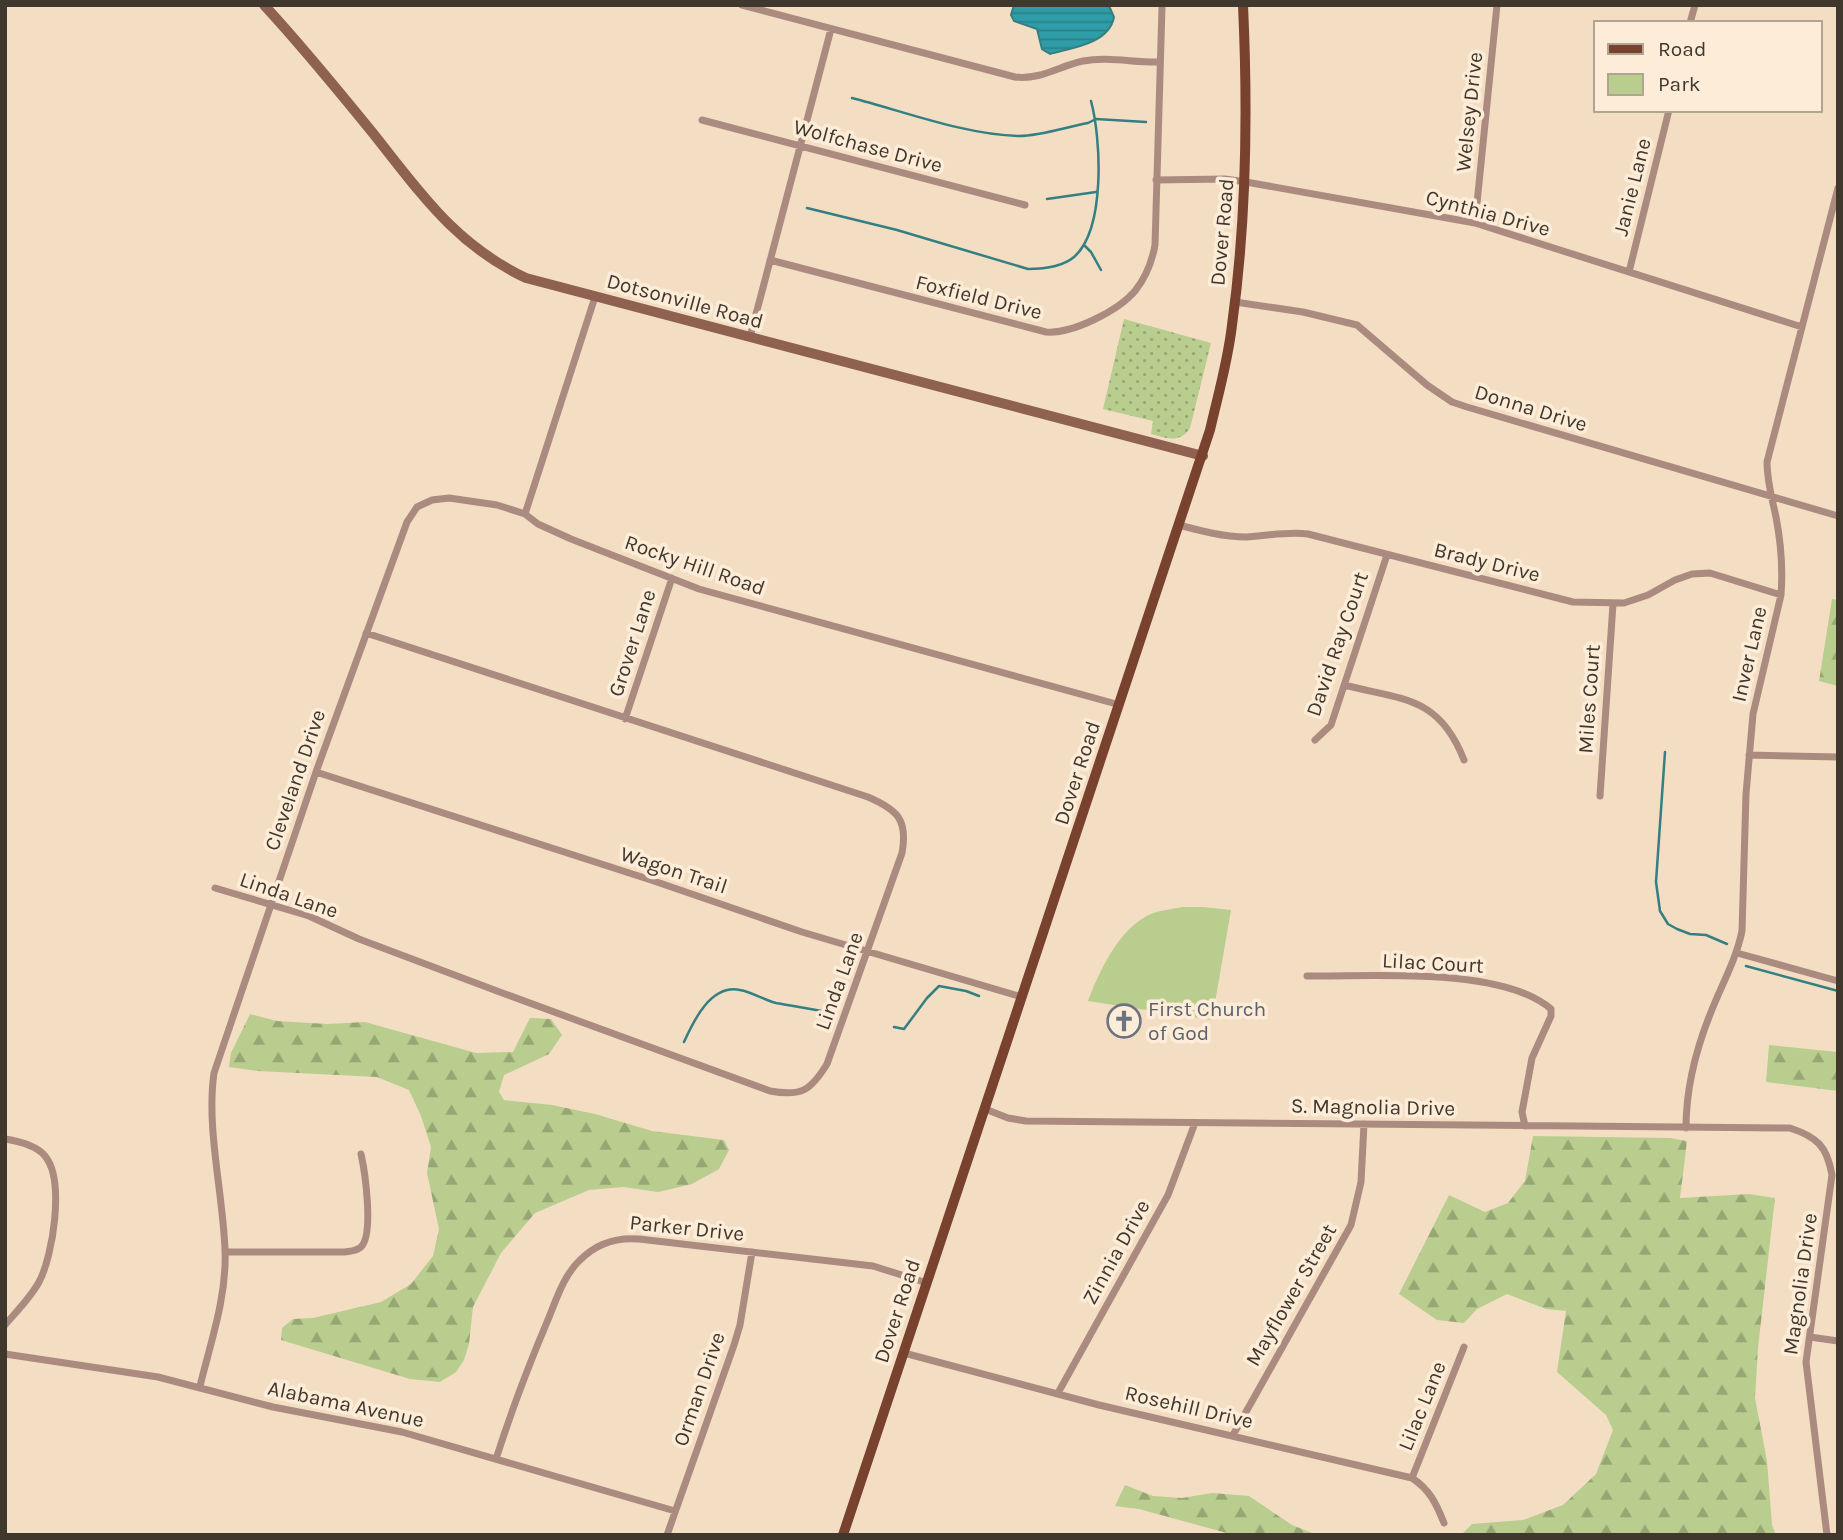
<svg xmlns="http://www.w3.org/2000/svg" width="1843" height="1540" font-family="Karla,sans-serif">
<style>
.green{fill:url(#green-dots)}
.forest{fill:url(#forest-firs)}
.pitch{fill:#b8cd8e}
.water{fill:url(#water-rules);stroke:#347f82;stroke-width:2}
.lines{fill:none;stroke-linecap:round;stroke-linejoin:round}
.stream{stroke:#347f82;stroke-width:2.5}
.street{stroke:#ab8b7f;stroke-width:7}
.secondary{stroke:#8f6150;stroke-width:10}
.primary{stroke:#79422f;stroke-width:10}
.labels{text-anchor:middle;stroke-width:7;stroke-linejoin:round;paint-order:stroke}
.street-label{font-size:21px;fill:#40382d;stroke:#fdecd7}
.worship-label{font-size:21px;fill:#5b616d;stroke:#fdecd7;text-anchor:start}
</style>
<defs>
<pattern id="green-dots" width="8" height="8" patternUnits="userSpaceOnUse" patternTransform="scale(1.75)"><rect width="8" height="8" fill="#b8cd8e"/><path d="M2 2h.1M6 6h.1" fill="none" stroke="#97a774" stroke-width="1.8" stroke-linecap="round"/></pattern>
<pattern id="forest-firs" width="22" height="20" patternUnits="userSpaceOnUse" patternTransform="scale(1.75)"><rect width="22" height="20" fill="#b8cd8e"/><path d="M5 1l3.5 6h-7zM16 11l3.5 6h-7z" fill="#97a774"/></pattern>
<pattern id="water-rules" width="6" height="5" patternUnits="userSpaceOnUse" patternTransform="scale(1.75)"><rect width="6" height="5" fill="#2f9da7"/><path d="M0 2.5h6" fill="none" stroke="#298188"/></pattern>
</defs>
<rect width="100%" height="100%" fill="#f3dec4"/>
<path class="green" d="M 1124,319 L 1211,343 L 1190,428 C 1180,444 1166,438 1151,434 L 1153,421 L 1103,409 Z"/>
<path class="forest" d="M 1832,599 L 1838,600 L 1838,686 L 1819,681 Z
M 250,1014 L 277,1021 L 327,1024 L 365,1022 L 476,1053 L 513,1052 L 530,1018 L 551,1019 L 562,1035 L 549,1054 L 504,1075 L 499,1092 L 504,1100 L 552,1105 L 595,1114 L 652,1131 L 724,1140 L 729,1150 L 719,1169 L 692,1184 L 658,1192 L 623,1187 L 589,1190 L 535,1213 L 501,1253 L 473,1307 L 469,1344 L 464,1360 L 456,1372 L 440,1382 L 410,1379 L 281,1340 L 282,1328 L 293,1319 L 313,1318 L 381,1302 L 411,1284 L 433,1256 L 439,1229 L 427,1173 L 431,1147 L 421,1116 L 409,1090 L 377,1077 L 258,1071 L 229,1067 L 231,1053 Z
M 1769,1045 L 1838,1052 L 1838,1091 L 1766,1082 Z
M 1533,1136 L 1670,1138 L 1687,1141 L 1680,1198 L 1749,1194 L 1775,1198 L 1758,1348 L 1755,1398 L 1767,1461 L 1772,1525 L 1776,1535 L 1461,1535 L 1472,1524 L 1523,1520 L 1563,1505 L 1596,1474 L 1613,1430 L 1606,1415 L 1557,1372 L 1566,1311 L 1546,1309 L 1507,1294 L 1477,1309 L 1464,1323 L 1437,1320 L 1399,1294 L 1449,1195 L 1485,1212 L 1508,1203 L 1525,1181 Z
M 1125,1485 L 1153,1496 L 1182,1498 L 1212,1493 L 1249,1496 L 1292,1525 L 1317,1535 L 1234,1535 L 1139,1509 L 1115,1506 Z"/>
<path class="pitch" d="M 1182,907 L 1203,907 L 1231,910 L 1212,1020 L 1088,1001 C 1099,972 1117,933 1145,917 C 1156,910 1170,910 1182,907 Z"/>
<path class="water" d="M 1014,5 L 1106,5 L 1110,8 L 1114,17 C 1109,44 1071,48 1050,54 L 1042,49 L 1037,29 L 1014,21 L 1011,15 Z"/>
<g class="lines">
<path class="stream" d="M 852,98 C 903,111 966,135 1019,136 C 1041,136 1066,127 1088,123 L 1096,119 L 1146,122
M 1047,199 L 1096,192
M 807,208 L 897,230 L 1028,269 C 1043,269 1062,267 1074,257 C 1106,229 1101,138 1091,101
M 1084,245 L 1091,252 L 1101,270
M 1665,752 L 1656,882 L 1660,911 L 1668,924 L 1677,929 L 1690,934 L 1706,935 L 1727,944
M 1746,966 L 1838,991
M 894,1027 L 904,1029 L 927,998 L 939,986 L 966,991 L 979,996
M 684,1042 C 694,1020 711,984 740,990 C 752,992 764,1000 776,1003 C 796,1007 816,1009 835,1014"/>
<path class="street" d="M 742,5 L 1015,77 C 1041,80 1059,66 1083,61 C 1108,56 1135,63 1160,62
M 1690,23 L 1695,5
M 702,120 L 1025,205
M 1156,180 L 1225,179 L 1246,182 L 1475,223 L 1802,327
M 1475,223 L 1497,5
M 770,260 L 1046,332 C 1072,334 1118,311 1135,291 C 1146,277 1152,262 1155,245 L 1162,7
M 1629,272 L 1669,110
M 1235,302 L 1303,312 L 1357,325 L 1427,385 L 1452,402 L 1467,407 L 1838,516
M 750,337 L 831,29
M 525,514 L 595,297
M 1179,525 C 1201,531 1224,537 1246,537 C 1267,536 1287,531 1308,534 L 1573,602 L 1624,603 L 1648,595 L 1675,580 L 1692,574 L 1710,573 L 1781,595
M 1344,685 C 1403,700 1439,696 1464,760
M 625,719 L 672,578
M 1315,740 L 1331,725 L 1387,555
M 1749,755 L 1838,757
M 316,772 L 651,880 L 802,932 L 1022,997
M 1600,796 L 1613,604
M 215,888 L 309,916 L 359,939 L 505,994 L 770,1091 C 802,1097 811,1090 827,1064 L 902,853 C 908,820 898,810 868,797 L 366,633
M 1737,953 L 1838,981
M 1307,976 C 1372,977 1501,966 1551,1009 L 1551,1016 L 1532,1058 L 1522,1112 L 1525,1126
M 985,1109 L 1008,1118 L 1026,1121 L 1790,1128 C 1817,1137 1827,1146 1832,1175 L 1806,1362 L 1827,1535
M 1686,1128 C 1686,1089 1696,1049 1711,1012 C 1722,984 1736,960 1742,931 L 1746,794 L 1753,714 L 1781,595 C 1783,569 1781,543 1776,517 C 1772,498 1767,482 1767,462 L 1838,188
M 5,1139 C 18,1141 36,1145 45,1156 C 65,1180 53,1256 39,1282 C 31,1297 16,1312 5,1325
M 226,1252 L 345,1252 C 351,1251 357,1251 361,1247 C 374,1234 365,1172 361,1154
M 1810,1337 L 1838,1341
M 904,1353 L 1099,1405 L 1412,1478 C 1430,1490 1436,1503 1444,1523
M 5,1354 L 158,1377 L 273,1407 L 402,1432 L 675,1511
M 200,1386 C 211,1341 227,1296 225,1250 C 223,1193 206,1128 214,1073 L 316,772 L 407,522 L 417,507 L 432,500 L 449,498 L 497,505 L 525,514 L 538,524 L 571,539 L 699,589 L 1120,705
M 1058,1393 L 1168,1195 L 1195,1123
M 1233,1435 L 1351,1225 L 1361,1182 L 1364,1124
M 496,1459 C 511,1412 528,1367 547,1322 C 556,1301 563,1276 580,1260 C 597,1243 616,1237 639,1239 L 873,1266 L 927,1283
M 1412,1478 L 1464,1347
M 667,1535 L 734,1345 L 740,1325 L 752,1252"/>
<path class="secondary" d="M 264,5 C 302,46 337,89 372,132 C 420,192 454,244 526,278 L 1203,456"/>
<path class="primary" d="M 843,1535 L 1210,430 C 1218,395 1228,361 1232,325 C 1247,218 1248,113 1243,5"/>
</g>
<defs>
<symbol id="church-ring" viewBox="-11 -11 22 22"><circle r="9.5" fill="#fdecd7" stroke="#6b7280" stroke-width="1.5"/><path d="M-1.2-6h2.4v3.5h3.3v2.4h-3.3V6h-2.4V-.1h-3.3v-2.4h3.3Z" fill="#6b7280"/></symbol>
</defs>
<g fill-rule="evenodd">
<use href="#church-ring" x="1105" y="1002" width="38" height="38"/>
</g>
<g class="labels">
<g class="street-label">
<text transform="translate(1469 112) rotate(-84)" y="7">Welsey Drive</text>
<text transform="translate(868 146) rotate(15)" y="7">Wolfchase Drive</text>
<text transform="translate(1632 187) rotate(-76)" y="7">Janie Lane</text>
<text transform="translate(1488 213) rotate(15)" y="7">Cynthia Drive</text>
<text transform="translate(1222 232) rotate(-85)" y="7">Dover Road</text>
<text transform="translate(979 297) rotate(14)" y="7">Foxfield Drive</text>
<text transform="translate(685 301) rotate(15)" y="7">Dotsonville Road</text>
<text transform="translate(1531 408) rotate(17)" y="7">Donna Drive</text>
<text transform="translate(1487 562) rotate(14)" y="7">Brady Drive</text>
<text transform="translate(695 565) rotate(19)" y="7">Rocky Hill Road</text>
<text transform="translate(632 643) rotate(-72)" y="7">Grover Lane</text>
<text transform="translate(1337 644) rotate(-71)" y="7">David Ray Court</text>
<text transform="translate(1749 654) rotate(-77)" y="7">Inver Lane</text>
<text transform="translate(1589 699) rotate(-86)" y="7">Miles Court</text>
<text transform="translate(1077 773) rotate(-72)" y="7">Dover Road</text>
<text transform="translate(295 780) rotate(-71)" y="7">Cleveland Drive</text>
<text transform="translate(674 870) rotate(18)" y="7">Wagon Trail</text>
<text transform="translate(289 895) rotate(19)" y="7">Linda Lane</text>
<text transform="translate(1433 963) rotate(3)" y="7">Lilac Court</text>
<text transform="translate(839 981) rotate(-70)" y="7">Linda Lane</text>
<text transform="translate(1373 1107) rotate(1)" y="7">S. Magnolia Drive</text>
<text transform="translate(687 1228) rotate(6)" y="7">Parker Drive</text>
<text transform="translate(1116 1252) rotate(-61)" y="7">Zinnia Drive</text>
<text transform="translate(1800 1284) rotate(-82)" y="7">Magnolia Drive</text>
<text transform="translate(1291 1295) rotate(-60)" y="7">Mayflower Street</text>
<text transform="translate(897 1311) rotate(-72)" y="7">Dover Road</text>
<text transform="translate(699 1389) rotate(-71)" y="7">Orman Drive</text>
<text transform="translate(346 1404) rotate(12)" y="7">Alabama Avenue</text>
<text transform="translate(1422 1406) rotate(-68)" y="7">Lilac Lane</text>
<text transform="translate(1189 1407) rotate(13)" y="7">Rosehill Drive</text>
</g>
<g class="worship-label">
<text x="1148" y="1016">First Church<tspan x="1148" dy="24">of God</tspan></text>
</g>
</g>
<rect width="1843" height="1540" fill="none" stroke="#40382d" stroke-width="14"/>
<rect x="1594" y="21" width="228" height="91" fill="#fdecd7" stroke="#b1a493" stroke-width="2"/>
<rect x="1608" y="44" width="35" height="10" fill="#79422f" stroke="#b1a493" stroke-width="2"/>
<text x="1658" y="56" font-size="21" fill="#40382d">Road</text>
<rect x="1608" y="74" width="35" height="21" fill="#b8cd8e" stroke="#b1a493" stroke-width="2"/>
<text x="1658" y="91" font-size="21" fill="#40382d">Park</text>
</svg>
